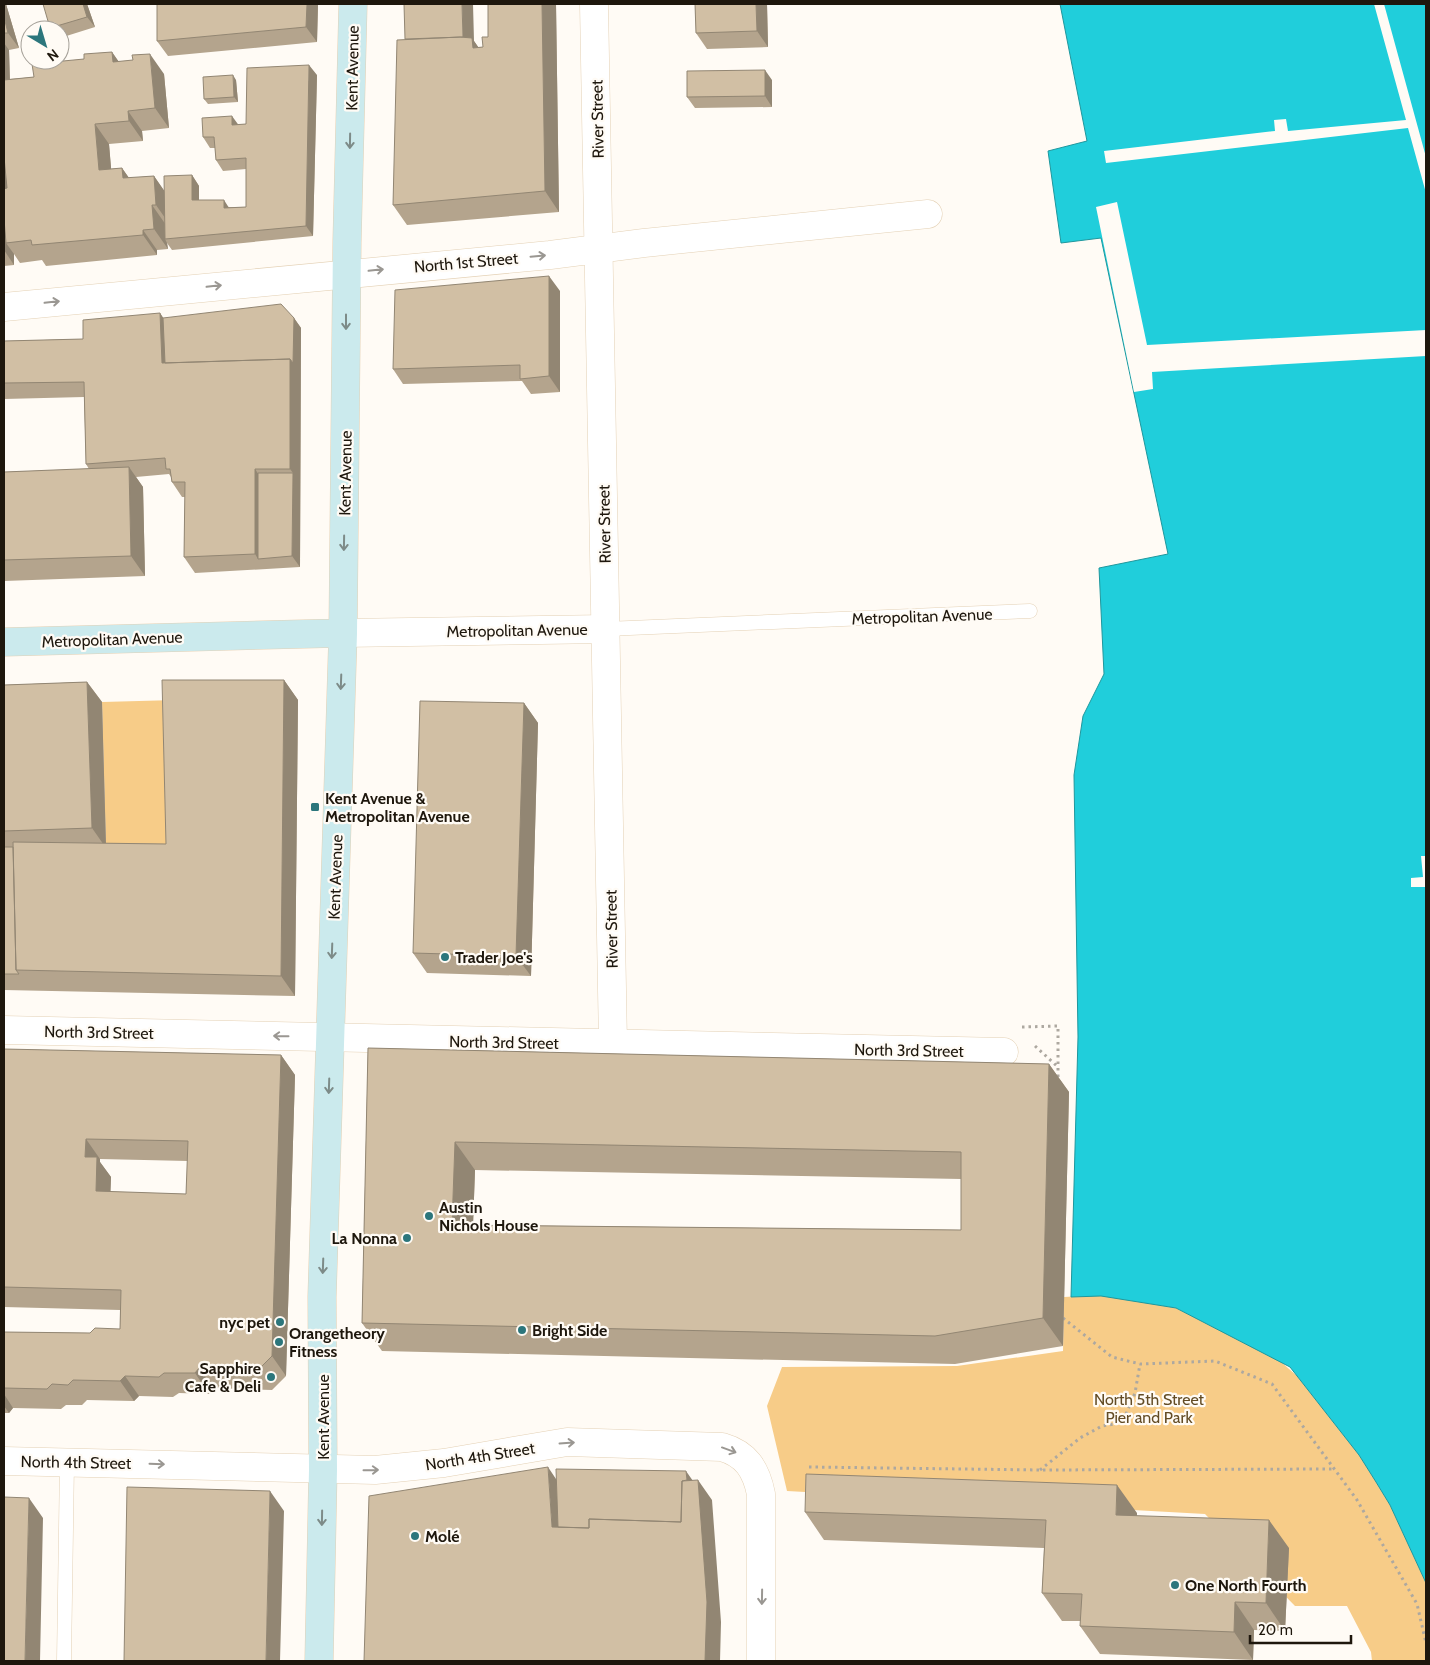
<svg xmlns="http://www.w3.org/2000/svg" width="1430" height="1665" font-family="Cabin,sans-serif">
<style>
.green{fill:#f7cc88}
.water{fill:#20cedb;stroke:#1f979d}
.pier{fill:#fffbf5}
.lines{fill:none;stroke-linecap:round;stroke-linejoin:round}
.lane-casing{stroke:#e4d1b5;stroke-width:15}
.street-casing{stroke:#e4d1b5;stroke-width:29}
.secondary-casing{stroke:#e4d1b5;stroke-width:29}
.path{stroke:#ada8a0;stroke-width:3;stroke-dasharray:2.5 4;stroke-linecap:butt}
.lane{stroke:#fff;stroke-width:14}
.street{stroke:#fff;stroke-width:28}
.secondary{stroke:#cbeaed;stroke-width:28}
.wall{fill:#b4a48d;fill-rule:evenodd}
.shaded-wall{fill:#928673}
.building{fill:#d1bfa4;stroke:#928673;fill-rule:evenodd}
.oneway{stroke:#7d8b88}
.oneway2{stroke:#9a9792}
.poi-dot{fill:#2c767c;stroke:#fffbf5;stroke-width:2}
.labels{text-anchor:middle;stroke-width:4.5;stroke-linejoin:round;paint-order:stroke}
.street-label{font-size:16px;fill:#1e170d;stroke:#fffbf5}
.poi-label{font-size:16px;font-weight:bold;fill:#1e170d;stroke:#fffbf5;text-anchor:start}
.park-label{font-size:16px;fill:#634c25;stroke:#fffbf5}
</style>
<rect width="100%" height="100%" fill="#fffbf5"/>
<path class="green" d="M 176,700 L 179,848 L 106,848 L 102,702 Z
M 1101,1295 L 1176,1308 L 1280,1361 L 1297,1376 L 1359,1455 L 1376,1482 L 1390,1505 L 1426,1583 L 1426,1661 L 1372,1661 L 1371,1652 L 1347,1606 L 1295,1606 L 1205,1514 L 787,1491 L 767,1406 L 782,1367 L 957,1366 L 1063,1351 L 1064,1297 Z"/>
<path class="water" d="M 1060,4 L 1426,4 L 1426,1583 L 1390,1505 L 1376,1482 L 1359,1455 L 1290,1367 L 1176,1308 L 1101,1296 L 1071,1297 L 1078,1037 L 1074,775 L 1083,716 L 1104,674 L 1099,568 L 1168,554 L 1101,238 L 1061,243 L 1048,151 L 1087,141 Z"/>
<path class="pier" d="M 1374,4 L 1384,4 L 1426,157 L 1426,193 L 1408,128 L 1106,163 L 1104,151 L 1275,131 L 1274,120 L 1286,119 L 1288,131 L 1406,120 Z
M 1117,202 L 1147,345 L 1426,330 L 1426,356 L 1152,372 L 1153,389 L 1134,392 L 1096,207 Z
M 1421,856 L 1426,856 L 1426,887 L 1411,887 L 1411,878 L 1423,877 Z"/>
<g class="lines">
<defs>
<path id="lane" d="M 606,629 L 1030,611
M 64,1661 L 67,1462"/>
<path id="street" d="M 594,4 L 613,1044
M 4,307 L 550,255 L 644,243 L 928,214
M 343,633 L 606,629
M 4,1030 L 1004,1052
M 4,1461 L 375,1470 L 444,1463 L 567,1442 L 722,1447 C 746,1454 756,1469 761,1494 L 761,1661"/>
<path id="secondary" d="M 4,642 L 343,633
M 319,1661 L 323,1470 L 322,1297 L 343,633 L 347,242 L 353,4"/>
</defs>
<use href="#lane" class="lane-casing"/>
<use href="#street" class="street-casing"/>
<use href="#secondary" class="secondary-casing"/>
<path class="path" d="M 1022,1027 L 1058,1026 L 1058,1080
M 1035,1046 L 1058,1067
M 1063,1318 L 1112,1357 L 1140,1364 L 1215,1361 L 1272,1384 L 1357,1500 L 1417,1604 L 1426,1643
M 809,1467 L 1040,1470 L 1333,1469
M 1040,1470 L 1080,1438 L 1102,1426 L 1114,1424 L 1126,1414 L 1135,1393 L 1140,1364"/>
<use href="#lane" class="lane"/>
<use href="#street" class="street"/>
<use href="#secondary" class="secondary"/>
</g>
<path class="wall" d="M 4,4 L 6,4 L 19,48 L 9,50 L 10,79 L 34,77 L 84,59 L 112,52 L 118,61 L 164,74 L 169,128 L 142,131 L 143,141 L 109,144 L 111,169 L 122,168 L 129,178 L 154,176 L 164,191 L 192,175 L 199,186 L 199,200 L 229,207 L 246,207 L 246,169 L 223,171 L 216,160 L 215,148 L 210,148 L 203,137 L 238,125 L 246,124 L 317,75 L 313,236 L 172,250 L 167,243 L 168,249 L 157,250 L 157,255 L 46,266 L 42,260 L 20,263 L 14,254 L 14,265 L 4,266 Z
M 87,4 L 95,27 L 60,38 L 60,30 L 52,30 L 50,28 Z
M 318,4 L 317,42 L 168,56 L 157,41 Z
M 488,4 L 556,4 L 559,212 L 407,225 L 393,205 L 405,39 L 474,41 L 478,47 L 483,47 L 488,37 Z
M 695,4 L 767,4 L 768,47 L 707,49 L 696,33 Z
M 236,80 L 238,102 L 208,104 L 204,99 Z
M 772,80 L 772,107 L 695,108 L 687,97 Z
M 560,291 L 560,392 L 531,394 L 522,381 L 403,384 L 393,369 Z
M 160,313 L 163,318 L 294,318 L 301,328 L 300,567 L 195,573 L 184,557 L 185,497 L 182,497 L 172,482 L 171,477 L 169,474 L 136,477 L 143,487 L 145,576 L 4,581 L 4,472 L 89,469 L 86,464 L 84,397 L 4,399 L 4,341 L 83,339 Z
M 284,680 L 298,700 L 295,996 L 4,990 L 4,685 L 87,682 L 102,702 L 106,843 L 166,844 Z
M 524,703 L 538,723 L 531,976 L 427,973 L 413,953 Z
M 368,1048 L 1049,1064 L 1069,1092 L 1063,1346 L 955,1364 L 382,1351 L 362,1323 ZM 475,1170 L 961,1179 L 961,1230 L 473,1225 Z
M 4,1049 L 281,1055 L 295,1075 L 286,1376 L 272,1390 L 213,1388 L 209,1394 L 179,1393 L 173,1397 L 139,1396 L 134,1401 L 87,1400 L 82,1405 L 66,1405 L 61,1409 L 13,1408 L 9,1413 L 4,1413 L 4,1332 L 90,1333 L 120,1329 L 120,1310 L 4,1307 ZM 100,1159 L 188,1161 L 186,1194 L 110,1192 L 111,1177 L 100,1162 Z
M 805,1512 L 1137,1513 L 1137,1516 L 1289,1548 L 1285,1631 L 1254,1630 L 1253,1660 L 1100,1654 L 1080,1626 L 1081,1621 L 1062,1621 L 1042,1593 L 1044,1548 L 824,1540 Z"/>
<path class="shaded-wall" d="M 4,4 L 6,4 L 19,48 L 8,33 L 4,17 Z
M 83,4 L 87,4 L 95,27 L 87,17 Z
M 307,4 L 318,4 L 317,42 L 306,27 Z
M 462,4 L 473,4 L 474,41 L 486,58 L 463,41 Z
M 542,4 L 556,4 L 559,212 L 545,191 Z
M 756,4 L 767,4 L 768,47 L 757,31 Z
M 4,43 L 9,50 L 14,242 L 6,243 L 14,254 L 14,265 L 4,250 Z
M 112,52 L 126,72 L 113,62 Z
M 150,54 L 164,74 L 169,128 L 155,108 Z
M 309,65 L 317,75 L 313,236 L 306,226 Z
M 765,70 L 772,80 L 772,107 L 765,96 Z
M 233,75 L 236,80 L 238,102 L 234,97 Z
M 128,111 L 142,131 L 143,141 L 129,121 Z
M 232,116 L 240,127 L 232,125 Z
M 95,124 L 109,144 L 113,190 L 99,170 Z
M 122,168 L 136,188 L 123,178 Z
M 192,175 L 199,186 L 199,210 L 192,200 Z
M 154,176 L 168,196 L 170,225 L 156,205 Z
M 224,200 L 231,211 L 224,208 Z
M 152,205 L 166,225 L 165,239 L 167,243 L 168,249 L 154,229 Z
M 143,230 L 157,250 L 157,255 L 143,235 Z
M 549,276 L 560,291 L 560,392 L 549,376 Z
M 160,313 L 170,328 L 172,368 L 162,363 Z
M 294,318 L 301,328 L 300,567 L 292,556 L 293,473 L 290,469 L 290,359 Z
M 129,467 L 143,487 L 145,576 L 131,556 Z
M 255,469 L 265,484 L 258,559 L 255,554 Z
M 284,680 L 298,700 L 295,996 L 281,976 Z
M 87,682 L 102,702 L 106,848 L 92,828 Z
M 524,703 L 538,723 L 531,976 L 516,956 Z
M 281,1055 L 295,1075 L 286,1376 L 272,1356 Z
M 1049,1064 L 1069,1092 L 1063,1346 L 1043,1318 Z
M 86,1139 L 100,1159 L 100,1162 L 111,1177 L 110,1212 L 96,1191 L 85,1157 Z
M 455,1142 L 475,1170 L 472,1253 L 452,1225 Z
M 199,1368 L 213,1388 L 209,1394 L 195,1373 Z
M 125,1376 L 139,1396 L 134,1401 L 120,1381 Z
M 4,1394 L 13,1408 L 9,1413 L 4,1406 Z
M 548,1467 L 562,1488 L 565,1537 L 552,1527 Z
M 686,1471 L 693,1481 L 688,1531 Z
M 698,1480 L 712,1500 L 721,1622 L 720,1661 L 705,1661 Z
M 1117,1485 L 1137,1513 L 1136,1543 L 1116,1515 Z
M 270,1491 L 284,1511 L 280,1661 L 266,1661 Z
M 29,1498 L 43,1518 L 40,1661 L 25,1661 Z
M 1269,1520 L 1289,1548 L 1285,1631 L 1266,1603 Z
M 1235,1602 L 1254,1630 L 1253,1660 L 1234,1632 Z"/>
<path class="building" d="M 43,4 L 83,4 L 87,17 L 50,28 Z
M 157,4 L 307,4 L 306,27 L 157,41 Z
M 404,4 L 462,4 L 463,37 L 405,39 Z
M 488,4 L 542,4 L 545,191 L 393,205 L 397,40 L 460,37 L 472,38 L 473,48 L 483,47 L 482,37 L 488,37 Z
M 695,4 L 756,4 L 757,31 L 696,33 Z
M 4,17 L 8,33 L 4,33 Z
M 112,52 L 113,62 L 133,60 L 132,55 L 150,54 L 155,108 L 128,111 L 129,121 L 95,124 L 99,170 L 122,168 L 123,178 L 154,176 L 156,205 L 152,205 L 154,229 L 143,230 L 143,235 L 32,245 L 31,240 L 6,243 L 4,219 L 4,189 L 7,188 L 4,157 L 4,80 L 34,77 L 32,64 L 84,59 L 84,54 Z
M 309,65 L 306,226 L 165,239 L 164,176 L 192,175 L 192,200 L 224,200 L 224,208 L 246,207 L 246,158 L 216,160 L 214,137 L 203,137 L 202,118 L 232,116 L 232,125 L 246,124 L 247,68 Z
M 765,70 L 765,96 L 687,97 L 687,71 Z
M 233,75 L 234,97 L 204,99 L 203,77 Z
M 549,276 L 549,376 L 520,379 L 520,365 L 393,369 L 395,290 Z
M 281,304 L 294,318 L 293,363 L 290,359 L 165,363 L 163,318 Z
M 160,313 L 162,363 L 290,359 L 290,469 L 255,469 L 255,554 L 184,557 L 185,482 L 172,482 L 170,469 L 166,469 L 165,458 L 86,464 L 84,382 L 4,383 L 4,341 L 83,339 L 83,320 Z
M 129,467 L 131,556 L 4,560 L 4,472 Z
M 258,473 L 293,473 L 292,556 L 258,559 Z
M 162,680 L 284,680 L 281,976 L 16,970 L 13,842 L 166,844 Z
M 87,682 L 92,828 L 4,831 L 4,685 Z
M 420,701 L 524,703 L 516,956 L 413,953 Z
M 4,847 L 13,847 L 16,970 L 19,974 L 4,974 Z
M 368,1048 L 1049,1064 L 1043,1318 L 935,1336 L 362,1323 ZM 455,1142 L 961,1152 L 961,1230 L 452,1225 Z
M 4,1049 L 281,1055 L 272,1356 L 258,1370 L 199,1368 L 195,1373 L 164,1373 L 159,1377 L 125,1376 L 120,1381 L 73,1380 L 68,1385 L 52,1384 L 47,1389 L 4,1388 L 4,1332 L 90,1333 L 95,1328 L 120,1329 L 121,1290 L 4,1287 ZM 86,1139 L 188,1141 L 186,1194 L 96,1191 L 97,1157 L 85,1157 Z
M 548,1467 L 552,1527 L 589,1528 L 589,1519 L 681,1522 L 682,1481 L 698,1480 L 707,1602 L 705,1661 L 364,1661 L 369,1496 Z
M 556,1469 L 686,1471 L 687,1480 L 682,1481 L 681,1522 L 589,1519 L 589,1528 L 558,1527 Z
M 806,1474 L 1117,1485 L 1116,1515 L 1269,1520 L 1266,1603 L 1235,1602 L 1234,1632 L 1080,1626 L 1082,1594 L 1042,1593 L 1046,1520 L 805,1512 Z
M 127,1487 L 270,1491 L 266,1661 L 124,1661 Z
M 4,1497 L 29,1498 L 25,1661 L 4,1661 Z"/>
<defs><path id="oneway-shaft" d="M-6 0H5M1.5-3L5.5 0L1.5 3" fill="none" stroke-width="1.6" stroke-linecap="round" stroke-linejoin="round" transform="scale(1.25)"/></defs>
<g class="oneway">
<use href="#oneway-shaft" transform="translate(350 141) rotate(91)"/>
<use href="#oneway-shaft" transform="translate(346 322) rotate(90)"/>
<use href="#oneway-shaft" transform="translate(344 543) rotate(91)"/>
<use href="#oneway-shaft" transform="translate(341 682) rotate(92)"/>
<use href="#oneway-shaft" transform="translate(332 951) rotate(92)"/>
<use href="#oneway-shaft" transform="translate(329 1086) rotate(92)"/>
<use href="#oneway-shaft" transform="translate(323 1266) rotate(92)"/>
<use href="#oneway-shaft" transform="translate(322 1518) rotate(91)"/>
</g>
<g class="oneway2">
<use href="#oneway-shaft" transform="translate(538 256) rotate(-5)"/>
<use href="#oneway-shaft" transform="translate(376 270) rotate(-6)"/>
<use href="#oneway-shaft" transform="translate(214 286) rotate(-6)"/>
<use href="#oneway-shaft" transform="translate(52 302) rotate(-6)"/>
<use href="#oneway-shaft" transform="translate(281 1036) rotate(-179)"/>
<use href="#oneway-shaft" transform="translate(567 1443) rotate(-4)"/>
<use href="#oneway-shaft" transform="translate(729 1450) rotate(20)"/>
<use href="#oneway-shaft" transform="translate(157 1464) rotate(2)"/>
<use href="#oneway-shaft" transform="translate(371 1470) rotate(-1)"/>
<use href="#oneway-shaft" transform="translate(762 1597) rotate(91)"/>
</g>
<g class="poi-dot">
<rect x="310" y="802" width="10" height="10" rx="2.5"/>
<circle cx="445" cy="957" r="5"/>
<circle cx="429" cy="1216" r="5"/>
<circle cx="407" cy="1238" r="5"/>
<circle cx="280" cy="1322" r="5"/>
<circle cx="522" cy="1330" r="5"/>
<circle cx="279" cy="1342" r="5"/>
<circle cx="271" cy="1377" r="5"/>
<circle cx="415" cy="1536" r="5"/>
<circle cx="1175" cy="1585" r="5"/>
</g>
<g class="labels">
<g class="street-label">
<text transform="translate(352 68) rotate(-89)" y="6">Kent Avenue</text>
<text transform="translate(597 119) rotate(-91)" y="6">River Street</text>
<text transform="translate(466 262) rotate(-5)" y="6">North 1st Street</text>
<text transform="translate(345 473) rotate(-89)" y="6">Kent Avenue</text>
<text transform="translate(604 524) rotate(-91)" y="6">River Street</text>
<text transform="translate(922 616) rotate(-2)" y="6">Metropolitan Avenue</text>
<text transform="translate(517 630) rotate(-1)" y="6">Metropolitan Avenue</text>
<text transform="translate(112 639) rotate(-2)" y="6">Metropolitan Avenue</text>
<text transform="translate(335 877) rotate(-88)" y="6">Kent Avenue</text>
<text transform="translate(611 929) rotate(-91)" y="6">River Street</text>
<text transform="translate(99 1032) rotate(1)" y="6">North 3rd Street</text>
<text transform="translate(504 1042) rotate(1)" y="6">North 3rd Street</text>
<text transform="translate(909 1050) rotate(1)" y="6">North 3rd Street</text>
<text transform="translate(323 1417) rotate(-90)" y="6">Kent Avenue</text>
<text transform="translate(480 1456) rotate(-9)" y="6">North 4th Street</text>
<text transform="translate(76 1462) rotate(1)" y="6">North 4th Street</text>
</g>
<g class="poi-label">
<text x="325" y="804">Kent Avenue &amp;<tspan x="325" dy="18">Metropolitan Avenue</tspan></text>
<text x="455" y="963">Trader Joe's</text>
<text x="439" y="1213">Austin<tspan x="439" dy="18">Nichols House</tspan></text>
<text x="397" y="1244" text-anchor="end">La Nonna</text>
<text x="270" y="1328" text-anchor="end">nyc pet</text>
<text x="532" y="1336">Bright Side</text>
<text x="289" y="1339">Orangetheory<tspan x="289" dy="18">Fitness</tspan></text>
<text x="261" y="1374" text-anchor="end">Sapphire<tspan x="261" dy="18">Cafe &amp; Deli</tspan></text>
<text x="425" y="1542">Molé</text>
<text x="1185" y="1591">One North Fourth</text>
</g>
<g class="park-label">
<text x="1149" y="1405">North 5th Street<tspan x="1149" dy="18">Pier and Park</tspan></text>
</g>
</g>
<rect width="1430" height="1665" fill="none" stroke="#1e170d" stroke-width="10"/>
<g transform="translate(45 45) rotate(142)"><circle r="24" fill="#fffbf5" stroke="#a5a098"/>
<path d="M0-4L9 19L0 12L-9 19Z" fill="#2c767c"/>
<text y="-8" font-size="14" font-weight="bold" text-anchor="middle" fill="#1e170d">N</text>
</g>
<path d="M1250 1635v8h101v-8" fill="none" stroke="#1e170d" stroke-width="2.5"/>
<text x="1258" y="1635" font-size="15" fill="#1e170d" stroke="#fffbf5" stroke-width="4" paint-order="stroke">20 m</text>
</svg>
